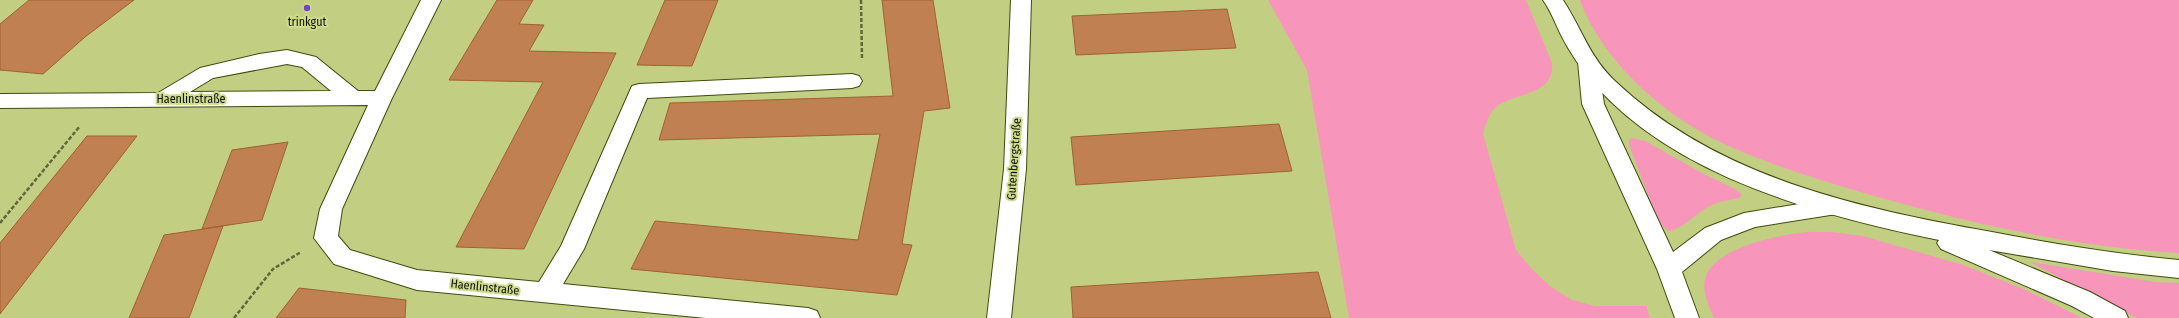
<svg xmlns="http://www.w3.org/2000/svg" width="2179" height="318" font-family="'Fira Sans Condensed',sans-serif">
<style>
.green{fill:#f795ba}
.building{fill:#c08051;stroke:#9f6233}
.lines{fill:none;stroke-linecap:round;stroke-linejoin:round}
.minor-casing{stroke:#424a0d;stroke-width:2}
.highway-casing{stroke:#424a0d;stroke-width:2}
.path{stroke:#60673b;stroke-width:2.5;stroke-dasharray:4 2;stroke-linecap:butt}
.minor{fill:#fff;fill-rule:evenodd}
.highway{fill:#fff;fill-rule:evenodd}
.poi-dot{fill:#7347bf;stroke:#cfdc8e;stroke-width:1.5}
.labels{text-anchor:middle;stroke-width:4;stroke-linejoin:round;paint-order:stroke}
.poi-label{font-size:12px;fill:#0e1100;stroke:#cfdc8e}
.street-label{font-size:12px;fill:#0e1100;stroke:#cfdc8e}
</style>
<rect width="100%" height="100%" fill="#c2cf82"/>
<path class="green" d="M 1268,0 L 1526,0 L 1552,63 C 1555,97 1514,91 1495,108 C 1488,115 1486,124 1483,134 L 1516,250 L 1531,268 L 1550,286 L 1572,300 L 1595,306 L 1646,306 L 1650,318 L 1349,318 L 1307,70 Z
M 1580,0 L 2179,0 L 2179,253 C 2079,247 1981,226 1885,199 C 1828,183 1771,166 1718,141 C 1662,114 1601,59 1580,0 Z
M 1632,138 L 1645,141 L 1702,173 L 1735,189 L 1742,195 L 1739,198 C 1731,200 1722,201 1714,204 C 1698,210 1683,230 1668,231 L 1658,221 L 1629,145 L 1629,140 Z
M 1832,232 L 1863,236 L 1963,265 L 2026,290 L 2082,318 L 1714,318 C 1709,306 1702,293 1705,279 C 1713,249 1771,237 1798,233 C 1809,231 1821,232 1832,232 Z
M 2030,262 L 2156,282 L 2179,283 L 2179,318 L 2136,318 Z"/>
<path class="building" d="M 29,0 L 134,0 L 85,37 L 43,74 L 0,70 L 0,24 Z
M 497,0 L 533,0 L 519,24 L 544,25 L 529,51 L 616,53 L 524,249 L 456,247 L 543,82 L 449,80 Z
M 665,0 L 718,0 L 692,66 L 637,65 Z
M 882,0 L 933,0 L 950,108 L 924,111 L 902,244 L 912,245 L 897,295 L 631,269 L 655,221 L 858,240 L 880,134 L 659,140 L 670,103 L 893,96 Z
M 1227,9 L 1236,48 L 1076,55 L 1072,16 Z
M 1279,124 L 1292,171 L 1076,185 L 1071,137 Z
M 87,136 L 137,136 L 0,314 L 0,243 Z
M 288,142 L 262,220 L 202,229 L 232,150 Z
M 223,226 L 189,318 L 129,318 L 164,235 Z
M 1318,272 L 1331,318 L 1073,318 L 1071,287 Z
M 299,288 L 406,300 L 405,318 L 276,318 Z"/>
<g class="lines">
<defs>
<path id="minor" d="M 421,0 L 441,0 L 392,98 L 342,209 L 338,236 L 350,250 L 417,270 L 539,282 L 561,246 L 632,86 L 639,84 L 852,74 L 859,76 L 862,81 L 859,86 L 852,88 L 647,98 L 584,249 L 563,284 L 808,308 L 817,311 L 820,318 L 706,318 L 417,290 L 334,264 L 314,238 L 320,209 L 368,105 L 0,108 L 0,94 L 158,93 L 200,68 L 259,54 L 287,50 L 316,57 L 358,91 L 375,91 ZM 287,64 L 302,67 L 331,91 L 190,92 L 213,78 Z
M 1011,0 L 1031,0 L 1026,169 L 1011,318 L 987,318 L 1004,169 Z
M 1588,55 L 1595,57 L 1598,62 L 1604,104 L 1673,252 L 1705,228 L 1744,213 L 1835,198 L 1843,201 L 1846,207 L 1843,213 L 1755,227 L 1721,240 L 1682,272 L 1699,318 L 1675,318 L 1657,269 L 1582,104 L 1578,62 L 1581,57 Z"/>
<path id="highway" d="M 1543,0 L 1563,0 C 1582,29 1589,57 1616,82 C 1718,178 1858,208 1992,232 C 2054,244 2116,254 2179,260 L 2179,278 L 2113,271 L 1989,250 L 2090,292 L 2125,311 L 2128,318 L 2094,318 L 2072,306 L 1941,249 L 1937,243 L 1939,240 C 1822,216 1677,178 1595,85 C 1582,70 1570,53 1561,35 C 1555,23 1551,11 1543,0 Z"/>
</defs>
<use href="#minor" class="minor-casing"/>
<use href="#highway" class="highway-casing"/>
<path class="path" d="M 861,0 L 862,58
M 0,223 L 80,126
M 234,318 L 273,269 L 301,252"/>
<use href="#minor" class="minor"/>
<use href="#highway" class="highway"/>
</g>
<circle class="poi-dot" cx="307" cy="8" r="4"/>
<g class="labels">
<g class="poi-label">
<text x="307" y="26">trinkgut</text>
</g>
<g class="street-label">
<text x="191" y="103">Haenlinstraße</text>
<text transform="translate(1014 159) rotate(-86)" y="4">Gutenbergstraße</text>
<text transform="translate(485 287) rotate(6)" y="4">Haenlinstraße</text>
</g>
</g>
</svg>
